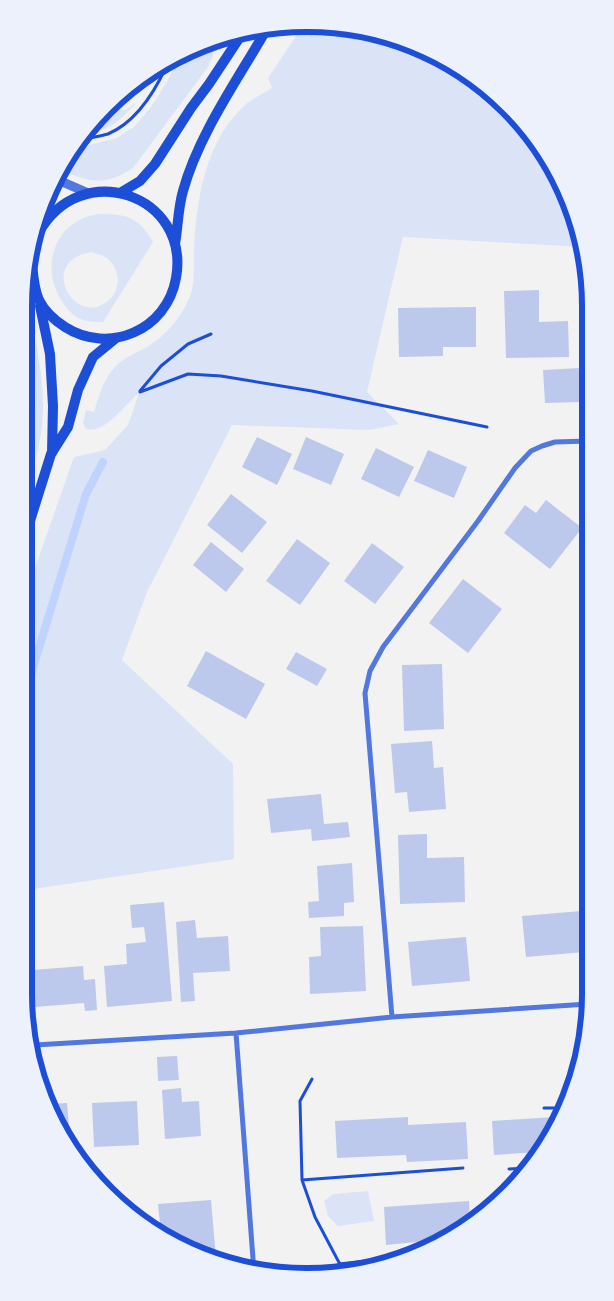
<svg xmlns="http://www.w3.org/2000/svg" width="614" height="1301" font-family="'Exo 2',sans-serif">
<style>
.green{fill:#dbe4f7;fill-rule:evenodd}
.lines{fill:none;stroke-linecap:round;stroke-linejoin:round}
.stream{stroke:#bfd3fe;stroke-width:8}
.building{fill:#bdc9ec}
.path{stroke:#1d4ed8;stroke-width:3}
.minor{stroke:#5277de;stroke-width:5}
.tertiary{stroke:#5277de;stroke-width:9}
.secondary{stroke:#1d4ed8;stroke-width:10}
.rim{fill:none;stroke:#1d4ed8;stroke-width:6}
</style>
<rect width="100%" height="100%" fill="#f2f2f2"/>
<path class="green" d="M 304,24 L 415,45 L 479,82 L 532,134 L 569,198 L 582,247 L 403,237 L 367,392 L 399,424 L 369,430 L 232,425 L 147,592 L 122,660 L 233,764 L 234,859 L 27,890 L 24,998 L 24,599 L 74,457 L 105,450 L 128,425 L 139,393 C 125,404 106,434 86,429 L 83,423 L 86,410 L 94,412 C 99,396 103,380 115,367 C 123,358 136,353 147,347 C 165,336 180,319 189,299 C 196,282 193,265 194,247 C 197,196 206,140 246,104 C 254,98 264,93 272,88 L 268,78 Z
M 213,42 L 213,56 L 208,67 L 133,168 C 106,185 92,184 64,171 L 80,147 L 117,138 L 135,126 L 151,107 L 168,80 L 178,59 L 198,45 Z
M 138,101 C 124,116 112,131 90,131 L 107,107 L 112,103 L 115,109 L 126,110 Z
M 99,214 C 127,214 139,217 153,242 L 103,322 C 95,322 88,322 80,319 C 72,315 66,308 61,300 C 39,264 57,219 99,214 ZM 91,252 C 96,254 101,254 105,257 C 119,265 122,286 111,298 C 77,333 35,261 91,252 Z
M 25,302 C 39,350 50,400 38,450 C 34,465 28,479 24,494 Z
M 368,1191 L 374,1221 L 338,1226 L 328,1216 L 324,1201 L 333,1194 Z"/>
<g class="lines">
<path class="stream" d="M 24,697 L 86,494 L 103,462"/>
</g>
<path class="building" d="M 539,290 L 539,322 L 568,321 L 569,357 L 506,358 L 504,291 Z
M 476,307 L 476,347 L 443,347 L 443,356 L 399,357 L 398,308 Z
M 580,368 L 581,402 L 545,403 L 543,370 Z
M 257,437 L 292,454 L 277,485 L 242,467 Z
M 306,437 L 344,454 L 331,485 L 293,469 Z
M 376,448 L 414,467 L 399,497 L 361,479 Z
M 428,450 L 467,467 L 454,498 L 414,481 Z
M 231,494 L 267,522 L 242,553 L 207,525 Z
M 546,500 L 582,528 L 550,569 L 504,533 L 525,505 L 536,513 Z
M 297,539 L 330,563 L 300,605 L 266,581 Z
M 211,542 L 244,569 L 226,592 L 193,565 Z
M 372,543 L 404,567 L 375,604 L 344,581 Z
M 463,579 L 502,609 L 468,653 L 429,623 Z
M 206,651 L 265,684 L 246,719 L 187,686 Z
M 296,652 L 327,669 L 317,686 L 286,669 Z
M 442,664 L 444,729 L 404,731 L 402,665 Z
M 432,741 L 434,768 L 443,767 L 446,809 L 409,812 L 407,792 L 395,793 L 391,744 Z
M 321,794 L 324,824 L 348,822 L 350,837 L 312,841 L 311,829 L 271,833 L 267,799 Z
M 583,833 L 590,833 L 590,885 L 586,885 Z
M 427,834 L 427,858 L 464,857 L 465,902 L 400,904 L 398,835 Z
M 352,863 L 354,902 L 344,903 L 344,916 L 309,918 L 308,902 L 319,901 L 317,866 Z
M 164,902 L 172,1001 L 107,1007 L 104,966 L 127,964 L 126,944 L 146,942 L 144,927 L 132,928 L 130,905 Z
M 581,911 L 585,952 L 526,957 L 522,916 Z
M 195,920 L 197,938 L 228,936 L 230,971 L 193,973 L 195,1001 L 181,1002 L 176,922 Z
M 363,926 L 366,991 L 310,994 L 309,957 L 321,956 L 320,927 Z
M 466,937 L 470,981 L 412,986 L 408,942 Z
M 83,966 L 84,980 L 95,979 L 97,1010 L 85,1011 L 84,1003 L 35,1007 L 33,970 Z
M 177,1056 L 179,1080 L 158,1081 L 157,1057 Z
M 181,1088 L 182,1102 L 199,1101 L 201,1136 L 165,1139 L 162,1090 Z
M 137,1101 L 139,1145 L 94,1147 L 92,1103 Z
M 67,1103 L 70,1139 L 50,1104 Z
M 408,1117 L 408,1125 L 466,1122 L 468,1159 L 407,1162 L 406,1155 L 337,1158 L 335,1121 Z
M 555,1117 L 556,1124 L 538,1152 L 494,1155 L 492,1121 Z
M 211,1200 L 216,1258 L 192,1249 L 191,1239 L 170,1241 L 161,1235 L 158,1204 Z
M 469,1201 L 470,1222 L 448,1239 L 386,1245 L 384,1207 Z"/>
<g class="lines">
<path class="path" d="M 85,139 C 93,137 101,136 108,134 C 136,122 154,93 166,67
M 140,391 L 161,366 L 188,344 L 211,334
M 140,392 L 188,374 L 221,376 L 312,391 L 487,427
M 312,1079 L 300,1101 L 302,1180 L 315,1217 L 344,1272
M 544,1108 L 565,1108
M 509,1169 L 528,1168
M 302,1180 L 463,1168
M 339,1264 L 402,1257"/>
<path class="minor" d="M 392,1017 L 365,693 L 370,671 L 383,647 L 478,521 L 515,468 L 531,451 L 542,446 L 555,442 L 588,441
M 236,1033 L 254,1272
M 35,1045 L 236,1033 L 392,1017 L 588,1004"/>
<path class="tertiary" d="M 58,180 L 88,193"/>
<path class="secondary" d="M 120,193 L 140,181 L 155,164 L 191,108 L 209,84 L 240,37
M 175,244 C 178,227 178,208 183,191 C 198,136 236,82 265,32
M 32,263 C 33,275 34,289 39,300 C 45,312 54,320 65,327 C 109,355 167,330 176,278 C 191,195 80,156 38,234
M 40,306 L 50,354 L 53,406 L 52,453
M 24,540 L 51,454 L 68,427 L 78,390 L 93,357 L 115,339"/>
</g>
<path d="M0 0H614V1301H0ZM306 32H308A274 274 0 0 1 582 306V994A274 274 0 0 1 308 1268H306A274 274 0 0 1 32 994V306A274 274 0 0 1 306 32Z" fill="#edf1fc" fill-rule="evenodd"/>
<path class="rim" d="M306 32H308A274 274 0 0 1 582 306V994A274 274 0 0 1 308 1268H306A274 274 0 0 1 32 994V306A274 274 0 0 1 306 32Z"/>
</svg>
